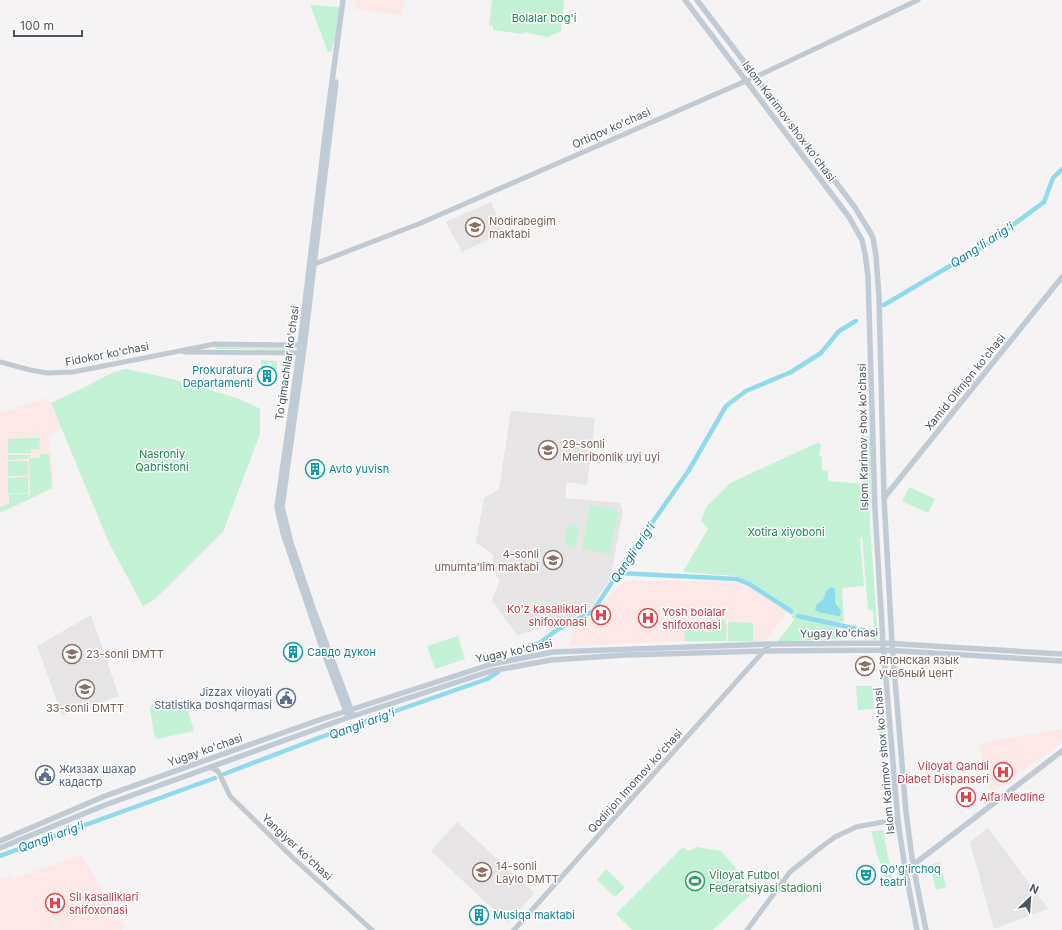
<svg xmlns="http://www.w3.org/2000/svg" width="1062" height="930" font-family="Inter,sans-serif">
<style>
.education{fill:#e6e4e5}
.medical{fill:#fce8e6}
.green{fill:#c3f1d5}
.water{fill:#90daee}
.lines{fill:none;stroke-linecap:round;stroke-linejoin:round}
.canal{stroke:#90daee;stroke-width:4.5}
.tertiary{stroke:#c1cad2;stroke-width:5}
.secondary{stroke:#c1cbd6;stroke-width:5.5}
.labels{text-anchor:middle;stroke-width:3;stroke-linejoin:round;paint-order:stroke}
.park-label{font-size:11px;fill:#17864f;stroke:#fff}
.street-label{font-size:11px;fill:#4a5661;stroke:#fff}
.education-label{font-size:11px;fill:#785e54;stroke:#fff;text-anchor:start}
.culture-label{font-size:11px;fill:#0d838f;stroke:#fff;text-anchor:start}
.health-label{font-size:11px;fill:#be3a42;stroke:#fff;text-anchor:start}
.service-label{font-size:11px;fill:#4e5e75;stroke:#fff;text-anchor:end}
.leisure-label{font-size:11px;fill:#27864d;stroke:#fff;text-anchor:start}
.water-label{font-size:12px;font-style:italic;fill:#0c7c9b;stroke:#fff}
</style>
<rect width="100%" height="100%" fill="#f5f3f3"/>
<path class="education" d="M 491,202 L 504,232 L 462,252 L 446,222 Z
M 511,411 L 595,418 L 587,485 L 567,482 L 565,498 L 620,503 L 623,511 L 612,569 L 614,573 L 591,607 L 570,620 L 517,635 L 492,600 L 500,580 L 497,578 L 493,566 L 493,554 L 476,543 L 484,498 L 499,489 Z
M 91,615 L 119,696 L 62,715 L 37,646 Z
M 457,822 L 534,893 L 508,923 L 431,851 Z
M 988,828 L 1048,909 L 994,929 L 970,842 Z"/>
<path class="medical" d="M 356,0 L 404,0 L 402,15 L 355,9 Z
M 48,398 L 61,428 L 49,436 L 54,488 L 0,513 L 0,413 Z
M 625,581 L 730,581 L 742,583 L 768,598 L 787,612 L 783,618 L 764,642 L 683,641 L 569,646 L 575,629 Z
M 1062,729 L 1062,742 L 991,794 L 980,750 L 981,743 Z
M 81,855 L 125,927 L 120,930 L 0,930 L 0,879 L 12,875 L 14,879 Z"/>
<path class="green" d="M 492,0 L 564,0 L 561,31 L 548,37 L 524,32 L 523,34 L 493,30 L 493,26 L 489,25 Z
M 310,5 L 340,7 L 336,44 L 333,43 L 332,51 L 328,52 Z
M 216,346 L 293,347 L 294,349 L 293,350 L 216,349 L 215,348 Z
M 261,360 L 277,361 L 277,370 L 261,369 L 261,365 L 267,365 L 269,368 L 272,365 L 269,362 L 267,364 L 261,364 Z
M 125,369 C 154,374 182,381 210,390 C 228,395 244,400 260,409 L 260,434 L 223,532 L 154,600 L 143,606 L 109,543 L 51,403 L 79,390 L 114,372 Z
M 863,436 L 871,436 L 871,456 L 863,456 Z
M 39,438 L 40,449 L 31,449 L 31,453 L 8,453 L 8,439 Z
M 817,443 L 821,444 L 819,456 L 822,457 L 822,470 L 828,471 L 828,481 L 863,484 L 863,462 L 871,459 L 870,526 L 878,638 L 873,641 L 872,630 L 874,629 L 873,611 L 868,609 L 862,536 L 860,539 L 864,586 L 842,588 L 844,623 L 840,622 L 838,639 L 777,642 L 794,620 L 791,615 L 768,598 L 735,576 L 683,572 L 708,529 L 701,521 L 706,507 L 730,483 Z
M 40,454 L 49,454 L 52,488 L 0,513 L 0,507 L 9,503 L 9,494 L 29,494 L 29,497 L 30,497 L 29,458 L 40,458 Z
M 8,455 L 31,455 L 31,456 L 28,457 L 27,459 L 8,460 Z
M 8,461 L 28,461 L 28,476 L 8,476 Z
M 28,477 L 28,493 L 8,493 L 8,478 Z
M 909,487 L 935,499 L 928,513 L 902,501 Z
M 590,505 L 618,510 L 610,554 L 582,549 Z
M 568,524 L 579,526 L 575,548 L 564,545 Z
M 711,620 L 726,620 L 726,641 L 685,641 L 684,621 L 700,621 L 700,632 L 711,632 Z
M 728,622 L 753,623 L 753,641 L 728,641 Z
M 458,636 L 465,659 L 435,669 L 427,646 Z
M 856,686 L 872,686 L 874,709 L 858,710 Z
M 185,700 L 194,731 L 157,739 L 154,735 L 150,709 L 151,705 Z
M 877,711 L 884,711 L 885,722 L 878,723 Z
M 878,728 L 885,728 L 886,740 L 879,740 Z
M 883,830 L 892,878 L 887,882 L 877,854 L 871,831 Z
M 683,847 L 688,851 L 697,847 L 721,851 L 735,867 L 749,896 L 713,930 L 632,930 L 616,914 Z
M 940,862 L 946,887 L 936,890 L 930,865 Z
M 606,869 L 625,887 L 615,897 L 597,880 Z"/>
<path class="water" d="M 831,587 L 835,589 L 835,603 L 841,611 L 840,616 L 838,616 L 818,612 L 815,609 L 817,604 L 823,600 L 826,591 Z"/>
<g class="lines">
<path class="canal" d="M 884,305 L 987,244 L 1044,202 L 1053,178 L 1062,169
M 618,573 L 737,579 L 749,584 L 791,611
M 798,616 L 866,631
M 514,656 L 531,645 L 538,644 L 557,630 L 593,611 L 638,543 L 689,470 L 726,406 L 746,391 L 791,372 L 821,353 L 839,331 L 856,321
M 224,774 L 321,737 L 487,679 L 498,672
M 0,856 L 215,778"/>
<path class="tertiary" d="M 312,265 L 421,223 L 764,73 L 918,0
M 184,352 L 299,353 L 302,352
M 0,362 L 30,370 L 47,373 L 73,372 L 215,344 L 298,345 L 302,342
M 210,767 L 218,771 L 230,796 L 291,856 L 372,930
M 514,930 L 770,644
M 747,930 L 790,872 L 820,848 L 835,837 L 856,827 L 883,822 L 898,822"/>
<path class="secondary" d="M 343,0 L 327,119 L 299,353 L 277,507 L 283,533 L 324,653 L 347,714
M 685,0 L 849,217 L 862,240 L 865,253 L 868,276 L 875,510 L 883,643 L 898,822 L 906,874 L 917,930
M 697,0 L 854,206 L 870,232 L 873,238 L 876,256 L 879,297 L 884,498 L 892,643 L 906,812 L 913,865 L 926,930
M 336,82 L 304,348 L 282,507 L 291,543 L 314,611 L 352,712
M 884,498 L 1062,277
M 0,841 L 105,796 L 319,720 L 492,664 L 553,652 L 770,644 L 883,643 L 1062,654
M 0,848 L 105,805 L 344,719 L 491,671 L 551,660 L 626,655 L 765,651 L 884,650 L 1062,661
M 913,865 L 1062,751"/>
</g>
<defs>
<symbol id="school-ring" viewBox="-11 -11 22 22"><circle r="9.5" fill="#fff" stroke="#8d6e63" stroke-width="1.5"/><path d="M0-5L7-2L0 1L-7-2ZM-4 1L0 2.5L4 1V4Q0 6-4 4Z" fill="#8d6e63"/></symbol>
<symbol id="building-ring" viewBox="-11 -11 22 22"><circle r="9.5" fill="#fff" stroke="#0f9aa8" stroke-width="1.5"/><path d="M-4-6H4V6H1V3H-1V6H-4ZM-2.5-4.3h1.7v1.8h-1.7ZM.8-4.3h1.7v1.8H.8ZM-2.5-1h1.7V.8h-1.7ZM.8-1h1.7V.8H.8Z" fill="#0f9aa8"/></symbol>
<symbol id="hospital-ring" viewBox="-11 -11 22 22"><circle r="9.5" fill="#fff" stroke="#e0444e" stroke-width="1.5"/><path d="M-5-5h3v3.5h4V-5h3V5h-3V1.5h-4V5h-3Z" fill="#e0444e"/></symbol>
<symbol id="civic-ring" viewBox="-11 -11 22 22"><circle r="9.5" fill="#fff" stroke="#5c6f8a" stroke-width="1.5"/><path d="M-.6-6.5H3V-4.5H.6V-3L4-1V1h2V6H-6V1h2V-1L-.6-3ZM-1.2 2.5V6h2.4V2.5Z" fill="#5c6f8a"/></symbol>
<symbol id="theatre-ring" viewBox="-11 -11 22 22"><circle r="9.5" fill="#fff" stroke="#0f9aa8" stroke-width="1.5"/><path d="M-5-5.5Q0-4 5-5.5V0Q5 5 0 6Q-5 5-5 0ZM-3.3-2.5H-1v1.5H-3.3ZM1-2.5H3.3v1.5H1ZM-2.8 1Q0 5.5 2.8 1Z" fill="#0f9aa8"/></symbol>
<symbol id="stadium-ring" viewBox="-11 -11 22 22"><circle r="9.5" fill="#fff" stroke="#2e9e5b" stroke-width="1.5"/><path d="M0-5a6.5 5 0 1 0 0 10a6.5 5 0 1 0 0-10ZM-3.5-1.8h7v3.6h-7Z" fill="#2e9e5b"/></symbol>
</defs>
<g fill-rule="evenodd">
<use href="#school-ring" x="464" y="216" width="22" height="22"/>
<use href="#building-ring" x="256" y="365" width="22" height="22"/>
<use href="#school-ring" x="537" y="439" width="22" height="22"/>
<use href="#building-ring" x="304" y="458" width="22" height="22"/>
<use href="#school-ring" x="542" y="549" width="22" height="22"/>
<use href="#hospital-ring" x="590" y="604" width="22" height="22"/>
<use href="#hospital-ring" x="637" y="607" width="22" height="22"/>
<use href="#building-ring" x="282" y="641" width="22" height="22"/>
<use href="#school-ring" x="61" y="643" width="22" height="22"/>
<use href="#school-ring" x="854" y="655" width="22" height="22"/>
<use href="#school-ring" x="74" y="678" width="22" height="22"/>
<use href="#civic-ring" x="275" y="687" width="22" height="22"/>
<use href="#hospital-ring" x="992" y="761" width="22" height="22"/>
<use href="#civic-ring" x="34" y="764" width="22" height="22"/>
<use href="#hospital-ring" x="955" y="786" width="22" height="22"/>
<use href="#school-ring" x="471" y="861" width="22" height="22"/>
<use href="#theatre-ring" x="855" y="864" width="22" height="22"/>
<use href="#stadium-ring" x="684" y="870" width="22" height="22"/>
<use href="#hospital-ring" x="44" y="892" width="22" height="22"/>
<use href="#building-ring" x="468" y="904" width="22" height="22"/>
</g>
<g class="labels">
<g class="park-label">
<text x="544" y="22">Bolalar bog'i</text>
<text x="162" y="458">Nasroniy<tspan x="162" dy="13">Qabristoni</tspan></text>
<text x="786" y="536">Xotira xiyoboni</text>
</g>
<g class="street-label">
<text transform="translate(789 121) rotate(53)" y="4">Islom Karimov shox ko'chasi</text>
<text transform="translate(611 128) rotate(-24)" y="4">Ortiqov ko'chasi</text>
<text transform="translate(107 354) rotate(-11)" y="4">Fidokor ko'chasi</text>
<text transform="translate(287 363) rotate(-82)" y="4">To'qimachilar ko'chasi</text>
<text transform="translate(965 382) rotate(-51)" y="4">Xamid Olimjon ko'chasi</text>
<text transform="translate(863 437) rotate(-91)" y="4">Islom Karimov shox ko'chasi</text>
<text transform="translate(839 633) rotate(-1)" y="4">Yugay ko'chasi</text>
<text transform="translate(514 651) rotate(-12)" y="4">Yugay ko'chasi</text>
<text transform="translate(205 750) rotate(-19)" y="4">Yugay ko'chasi</text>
<text transform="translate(884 761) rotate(-95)" y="4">Islom Karimov shox ko'chasi</text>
<text transform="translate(635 781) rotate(-48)" y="4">Qodirjon Imomov ko'chasi</text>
<text transform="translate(297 847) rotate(43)" y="4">Yangiyer ko'chasi</text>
</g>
<g class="education-label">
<text x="489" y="225">Nodirabegim<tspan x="489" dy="13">maktabi</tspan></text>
<text x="562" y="448">29-sonli<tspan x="562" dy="13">Mehribonlik uyi uyi</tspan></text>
<text x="539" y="558" text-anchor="end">4-sonli<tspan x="539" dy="13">umumta'lim maktabi</tspan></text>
<text x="86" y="658">23-sonli DMTT</text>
<text x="879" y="664">Японская язык<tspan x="879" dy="13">учебный цент</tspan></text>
<text x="85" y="712" text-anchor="middle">33-sonli DMTT</text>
<text x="496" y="870">14-sonli<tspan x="496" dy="13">Laylo DMTT</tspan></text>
</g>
<g class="culture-label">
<text x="253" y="374" text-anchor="end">Prokuratura<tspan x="253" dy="13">Departamenti</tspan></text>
<text x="329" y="473">Avto yuvish</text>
<text x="307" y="656">Cавдо дукон</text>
<text x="880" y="873">Qo'g'irchoq<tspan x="880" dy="13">teatri</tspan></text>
<text x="493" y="919">Musiqa maktabi</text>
</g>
<g class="health-label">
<text x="587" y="613" text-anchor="end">Ko'z kasalliklari<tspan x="587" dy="13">shifoxonasi</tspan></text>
<text x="662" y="616">Yosh bolalar<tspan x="662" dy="13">shifoxonasi</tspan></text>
<text x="989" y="770" text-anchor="end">Viloyat Qandli<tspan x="989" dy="13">Diabet Dispanseri</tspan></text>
<text x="980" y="801">Alfa Medline</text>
<text x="69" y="901">Sil kasalliklari<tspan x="69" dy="13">shifoxonasi</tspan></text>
</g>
<g class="service-label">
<text x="272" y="696">Jizzax viloyati<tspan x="272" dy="13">Statistika boshqarmasi</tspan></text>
<text x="59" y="773" text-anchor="start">Жиззах шахар<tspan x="59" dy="13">кадастр</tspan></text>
</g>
<g class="leisure-label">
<text x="709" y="879">Viloyat Futbol<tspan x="709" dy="13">Federatsiyasi stadioni</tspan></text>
</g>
<g class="water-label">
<text transform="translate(982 245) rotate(-33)" y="4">Qang'li arig'i</text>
<text transform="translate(633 553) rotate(-56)" y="4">Qangli arig'i</text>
<text transform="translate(362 724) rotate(-20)" y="4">Qangli arig'i</text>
<text transform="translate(51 837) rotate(-20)" y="4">Qangli arig'i</text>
</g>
</g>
<g transform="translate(1030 898) rotate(25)" stroke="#ffffff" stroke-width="3" paint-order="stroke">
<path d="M0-3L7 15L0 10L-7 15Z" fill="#4a5661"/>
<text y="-6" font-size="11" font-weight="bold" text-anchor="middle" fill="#4a5661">N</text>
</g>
<path d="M14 30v6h68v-6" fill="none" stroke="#4a5661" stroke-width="2"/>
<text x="20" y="30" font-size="12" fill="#4a5661" stroke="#ffffff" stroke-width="3" paint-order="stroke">100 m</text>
</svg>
